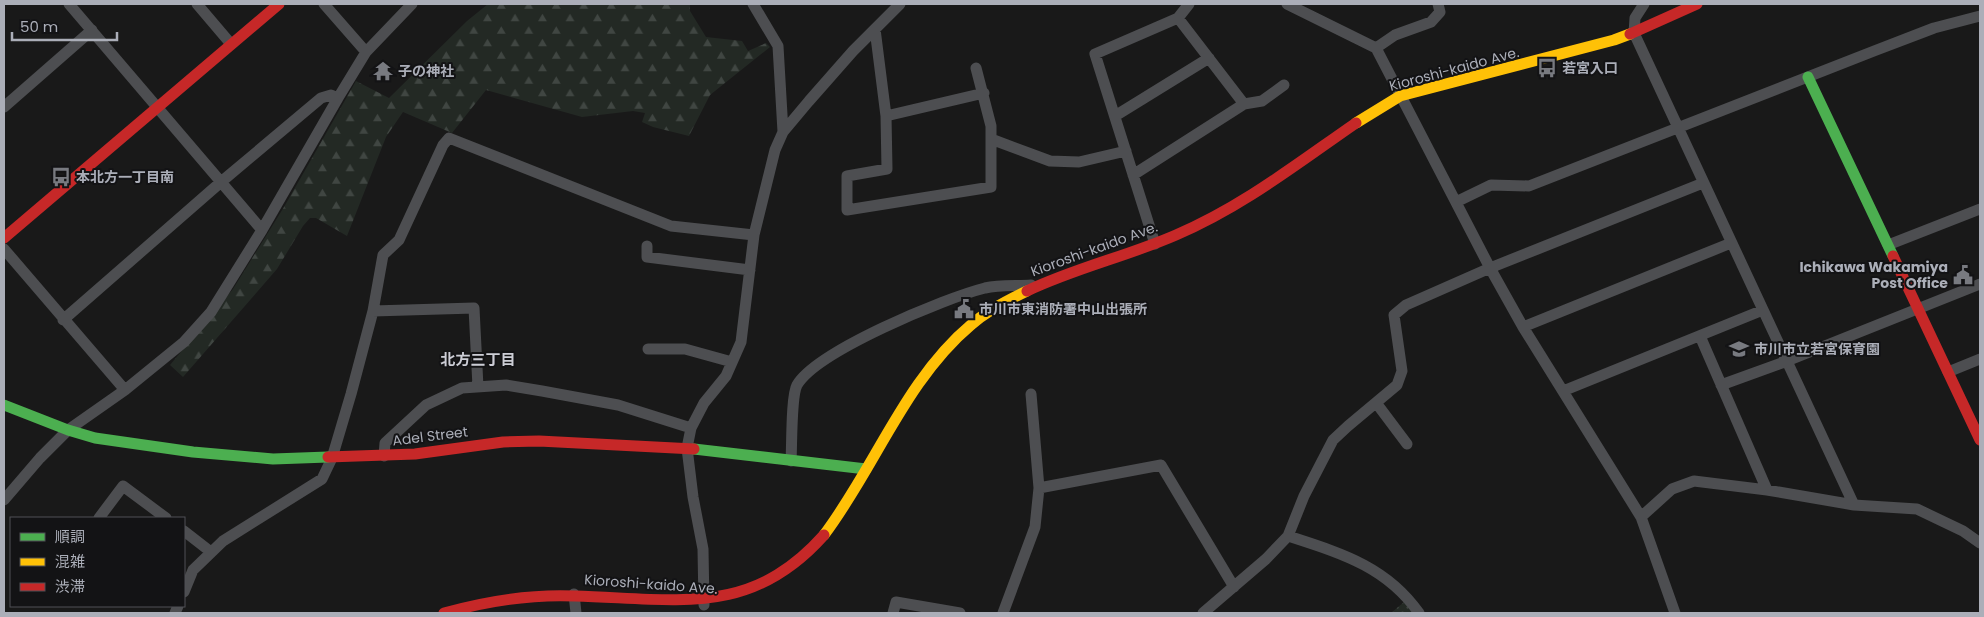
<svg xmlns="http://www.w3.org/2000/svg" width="1984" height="617" font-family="Poppins,'Noto Sans JP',sans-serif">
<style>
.grass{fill:url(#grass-dots)}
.forest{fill:url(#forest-firs)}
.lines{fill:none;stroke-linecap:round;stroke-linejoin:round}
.street{stroke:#4d4e51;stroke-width:11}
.fast{stroke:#4caf50;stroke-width:11}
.slow{stroke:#ffc107;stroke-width:11}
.jam{stroke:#c62828;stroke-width:11}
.labels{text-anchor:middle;stroke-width:4;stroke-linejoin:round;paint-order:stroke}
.poi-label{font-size:14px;font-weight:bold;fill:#abaeb8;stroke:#131315;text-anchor:start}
.street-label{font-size:14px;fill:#abaeb8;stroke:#131315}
.neighbourhood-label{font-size:15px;font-weight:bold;fill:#cccdd5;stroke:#131315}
</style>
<defs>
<pattern id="grass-dots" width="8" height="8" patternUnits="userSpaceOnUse" patternTransform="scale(1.25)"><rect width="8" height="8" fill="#232924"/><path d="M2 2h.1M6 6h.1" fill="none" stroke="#404642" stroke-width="1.8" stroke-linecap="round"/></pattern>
<pattern id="forest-firs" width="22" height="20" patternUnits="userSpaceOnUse" patternTransform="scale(1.25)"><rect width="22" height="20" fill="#232924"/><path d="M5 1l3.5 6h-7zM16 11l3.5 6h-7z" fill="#404642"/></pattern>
</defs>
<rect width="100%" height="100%" fill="#191919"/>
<path class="grass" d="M 1404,602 L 1414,613 L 1391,613 Z"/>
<path class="forest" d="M 488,4 L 690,4 L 690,11 L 706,37 L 742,41 L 748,51 L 766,43 L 770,47 L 710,95 L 689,136 L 653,127 L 642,122 L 645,113 L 633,111 L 582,117 L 486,90 L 452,133 L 403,112 L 386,137 L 347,236 L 316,218 L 310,218 L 303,226 L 277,269 L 183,377 L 170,365 L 233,289 L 284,207 L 356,81 L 389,98 L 467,21 Z"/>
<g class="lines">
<path class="street" d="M 69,4 L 262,230
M 197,4 L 231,44
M 324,4 L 366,52
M 753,4 L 778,46 L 783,132
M 1287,4 L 1376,48 L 1490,268 L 1523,327 L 1641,517 L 1675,613
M 1644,4 L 1635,18 L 1634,33 L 1854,505
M 1178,18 L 1244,104
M 875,29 L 886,116 L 887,169 L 847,176 L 847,210 L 991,187 L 991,126 L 976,68
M 1376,48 L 1395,35 L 1431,22 L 1440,12 L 1438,4
M 4,107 L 92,30
M 886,116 L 984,93
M 1115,116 L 1209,58
M 991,139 L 1050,161 L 1079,162 L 1126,151
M 1133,175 L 1244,104 L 1262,101 L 1284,85
M 1456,202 L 1491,185 L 1529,186 L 1874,51 L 1934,28 L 1980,16
M 1155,244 L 1095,54 L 1178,18 L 1189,4
M 1888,245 L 1980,209
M 647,246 L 647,257 L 750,270
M 4,249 L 125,390
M 373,311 L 474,308 L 478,387
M 63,320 L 221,182 L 321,98 L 331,95 L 338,98 L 366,52 L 412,4
M 1523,327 L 1731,243
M 1700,336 L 1767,490
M 648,349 L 685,349 L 732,362
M 1948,372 L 1980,359
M 1721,385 L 1787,361 L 1980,284
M 1563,391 L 1763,310
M 1377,404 L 1407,444
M 384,456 L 385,443 L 426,405 L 462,388 L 506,385 L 542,391 L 618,405 L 691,428
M 791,461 C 792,446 791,396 797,385 C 817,351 945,298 985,288 C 999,285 1016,286 1031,285
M 1039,488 L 1161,465 L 1234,587
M 4,500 L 40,458 L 68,430 L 125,390 L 184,342 L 211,312 L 262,230 L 338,98
M 1641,517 L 1672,489 L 1694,481 L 1767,490 L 1854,505 L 1917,509 L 1963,531 L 1980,543
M 99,518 L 123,486 L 166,518
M 184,531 L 211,552
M 1288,536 C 1340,553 1386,566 1419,613
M 184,592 L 193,570 L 223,541 L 322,479 L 332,458 L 351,394 L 373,311 L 383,255 L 399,240 L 443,145 L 449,138 L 671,226 L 754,235
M 574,594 L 576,613
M 704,605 L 703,549 L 693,497 L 687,448 L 691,428 L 704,403 L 726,376 L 741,342 L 754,235 L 775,150 L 783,132 L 809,101 L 853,51 L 900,4
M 175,613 L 178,606
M 893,613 L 896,602 L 960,613
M 1003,613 L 1035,527 L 1039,488 L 1031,394
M 1203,613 L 1266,559 L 1288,536 L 1304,496 L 1333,440 L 1348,426 L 1397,385 L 1402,371 L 1394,315 L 1406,305 L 1490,268 L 1703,183"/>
<path class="fast" d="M 1808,77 L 1893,256
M 4,405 L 68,430 L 95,438 L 193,452 L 273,459 L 328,457
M 694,449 L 866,469"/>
<path class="slow" d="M 1356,123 L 1400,96 L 1614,40 L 1630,34
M 824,535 C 876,466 905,380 972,324 C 988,310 1008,300 1027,291"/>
<path class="jam" d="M 1630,34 L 1697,4
M 4,238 L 279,4
M 1893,256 L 1980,440
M 1027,291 C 1075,268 1128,256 1176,235 C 1242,207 1298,163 1356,123
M 328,457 L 415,454 L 503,442 L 539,441 L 694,449
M 444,613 C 487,601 530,594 575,596 C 680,599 751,617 824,535"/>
</g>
<defs>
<symbol id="bus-bare" viewBox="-9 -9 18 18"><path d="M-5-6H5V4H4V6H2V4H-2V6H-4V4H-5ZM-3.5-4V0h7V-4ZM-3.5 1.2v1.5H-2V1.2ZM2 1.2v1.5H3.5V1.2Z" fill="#787a80" stroke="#131315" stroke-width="2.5" paint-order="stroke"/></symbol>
<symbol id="temple-bare" viewBox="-9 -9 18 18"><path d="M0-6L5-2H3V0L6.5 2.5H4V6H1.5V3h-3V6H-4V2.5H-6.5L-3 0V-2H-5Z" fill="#787a80" stroke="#131315" stroke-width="2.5" paint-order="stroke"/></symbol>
<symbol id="civic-bare" viewBox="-9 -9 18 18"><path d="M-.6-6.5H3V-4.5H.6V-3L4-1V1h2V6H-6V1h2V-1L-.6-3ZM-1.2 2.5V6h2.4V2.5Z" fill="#787a80" stroke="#131315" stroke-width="2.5" paint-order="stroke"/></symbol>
<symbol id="school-bare" viewBox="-9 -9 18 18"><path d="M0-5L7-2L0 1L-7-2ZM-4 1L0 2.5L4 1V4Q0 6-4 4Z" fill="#787a80" stroke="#131315" stroke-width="2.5" paint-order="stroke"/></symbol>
</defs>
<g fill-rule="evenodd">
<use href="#bus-bare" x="1533" y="54" width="28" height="28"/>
<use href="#temple-bare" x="369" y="57" width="28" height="28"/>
<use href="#bus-bare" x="47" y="163" width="28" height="28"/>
<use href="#civic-bare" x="1949" y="261" width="28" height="28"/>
<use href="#civic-bare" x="950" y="295" width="28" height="28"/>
<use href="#school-bare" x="1725" y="335" width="28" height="28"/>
</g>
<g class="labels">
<g class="poi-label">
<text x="1562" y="73">若宮入口</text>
<text x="398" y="76">子の神社</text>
<text x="76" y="182">本北方一丁目南</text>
<text x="1948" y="272" text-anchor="end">Ichikawa Wakamiya<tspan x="1948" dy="16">Post Office</tspan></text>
<text x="979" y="314">市川市東消防署中山出張所</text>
<text x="1754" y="354">市川市立若宮保育園</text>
</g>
<g class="street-label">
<text transform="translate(1454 69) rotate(-15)" y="5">Kioroshi-kaido Ave.</text>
<text transform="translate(1094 249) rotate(-20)" y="5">Kioroshi-kaido Ave.</text>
<text transform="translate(430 436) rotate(-7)" y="5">Adel Street</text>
<text transform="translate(651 584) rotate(4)" y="5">Kioroshi-kaido Ave.</text>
</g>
<g class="neighbourhood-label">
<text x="478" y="365">北方三丁目</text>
</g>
</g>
<rect width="1984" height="617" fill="none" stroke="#abaeb8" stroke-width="10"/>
<rect x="10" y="517" width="175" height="90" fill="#131315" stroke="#505156"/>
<rect x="20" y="533" width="25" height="8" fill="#4caf50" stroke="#505156"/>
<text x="55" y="542" font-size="15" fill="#abaeb8">順調</text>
<rect x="20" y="558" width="25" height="8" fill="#ffc107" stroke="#505156"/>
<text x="55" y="567" font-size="15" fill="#abaeb8">混雑</text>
<rect x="20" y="583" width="25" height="8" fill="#c62828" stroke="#505156"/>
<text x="55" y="592" font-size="15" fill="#abaeb8">渋滞</text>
<path d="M12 32v8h105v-8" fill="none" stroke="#abaeb8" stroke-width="2.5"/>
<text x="20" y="32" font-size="15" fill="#abaeb8" stroke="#131315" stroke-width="4" paint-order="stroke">50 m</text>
</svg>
